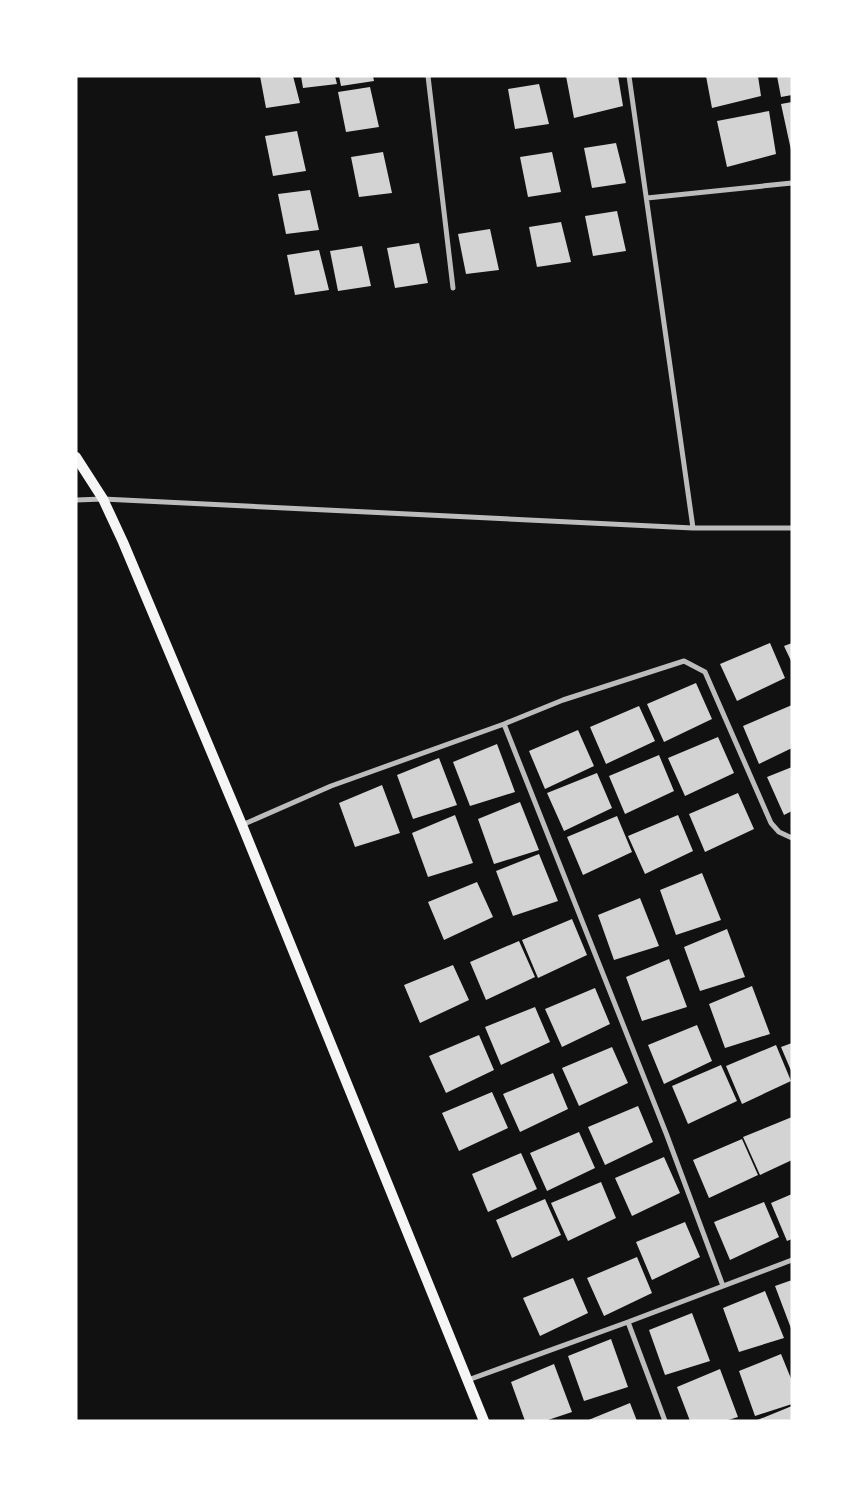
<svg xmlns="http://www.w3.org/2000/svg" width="868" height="1497" font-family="'Varela Round',sans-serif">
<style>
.building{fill:#d3d3d3}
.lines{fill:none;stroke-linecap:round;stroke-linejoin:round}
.minor{stroke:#bcbcbc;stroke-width:5}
.secondary{stroke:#f5f5f5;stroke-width:10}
</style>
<rect width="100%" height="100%" fill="#111"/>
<path class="building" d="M 260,76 L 293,76 L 300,103 L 266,108 Z
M 301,76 L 335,76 L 337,84 L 303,88 Z
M 339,76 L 373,76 L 374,81 L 341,86 Z
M 566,76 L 618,76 L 623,106 L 574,118 Z
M 706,76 L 758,76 L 761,96 L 712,108 Z
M 777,76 L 792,76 L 792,95 L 781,97 Z
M 539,84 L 549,124 L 515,129 L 508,89 Z
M 370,87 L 379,127 L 346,132 L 338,92 Z
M 792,102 L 792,150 L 791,150 L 781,104 Z
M 769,111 L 776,154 L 727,167 L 717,121 Z
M 297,131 L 306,171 L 273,176 L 265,136 Z
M 616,143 L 626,183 L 592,188 L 584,148 Z
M 383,152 L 392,193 L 359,197 L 351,157 Z
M 552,152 L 561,192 L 528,197 L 520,157 Z
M 310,190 L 319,230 L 286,234 L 278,194 Z
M 617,211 L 626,251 L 593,256 L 585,216 Z
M 561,222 L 571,262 L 537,267 L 529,227 Z
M 490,229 L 499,270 L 466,274 L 458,234 Z
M 419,243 L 428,283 L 395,288 L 387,248 Z
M 362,246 L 371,286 L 338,291 L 330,251 Z
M 319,250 L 329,290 L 295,295 L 287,255 Z
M 770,643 L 785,678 L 737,701 L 720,664 Z
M 792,643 L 792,663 L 784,646 Z
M 696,683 L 712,719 L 664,742 L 647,704 Z
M 792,705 L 792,748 L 759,764 L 743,726 Z
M 639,706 L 655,741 L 606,764 L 590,727 Z
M 578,730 L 594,766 L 545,789 L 529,751 Z
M 718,737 L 734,773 L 685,796 L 668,758 Z
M 497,744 L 515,792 L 470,806 L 453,762 Z
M 659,755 L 674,791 L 625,814 L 609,776 Z
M 439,758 L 457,805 L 413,819 L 397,775 Z
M 792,767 L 792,811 L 784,815 L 767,777 Z
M 597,773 L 612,808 L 564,831 L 547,793 Z
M 382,785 L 400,833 L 355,847 L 339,803 Z
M 738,793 L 754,829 L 705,852 L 689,814 Z
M 520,802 L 539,850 L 494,864 L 478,819 Z
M 455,815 L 473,863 L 428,877 L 412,833 Z
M 678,815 L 693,851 L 645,874 L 628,836 Z
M 617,816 L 632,852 L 583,875 L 567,837 Z
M 539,854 L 558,901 L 513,916 L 496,871 Z
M 702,873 L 721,920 L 676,935 L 660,890 Z
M 477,882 L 493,917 L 444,940 L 428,902 Z
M 640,898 L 659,946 L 614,960 L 598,915 Z
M 572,919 L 587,955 L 538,978 L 522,940 Z
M 727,929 L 745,977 L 700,991 L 684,947 Z
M 519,941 L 535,977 L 486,1000 L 470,962 Z
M 669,959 L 687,1007 L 642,1021 L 626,977 Z
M 453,965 L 469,1000 L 420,1023 L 404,985 Z
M 752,986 L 770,1034 L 725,1048 L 709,1004 Z
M 595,988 L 610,1024 L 562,1047 L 545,1009 Z
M 535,1007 L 550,1042 L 501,1065 L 485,1027 Z
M 697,1025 L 712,1061 L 664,1084 L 648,1045 Z
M 479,1035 L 494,1070 L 446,1093 L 429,1056 Z
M 792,1043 L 792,1073 L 781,1047 Z
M 776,1045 L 791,1081 L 742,1104 L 726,1066 Z
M 612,1047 L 628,1083 L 579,1106 L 562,1068 Z
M 721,1065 L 737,1101 L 688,1124 L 672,1086 Z
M 553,1073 L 568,1109 L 520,1132 L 503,1094 Z
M 492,1092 L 508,1128 L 459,1151 L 442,1113 Z
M 638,1106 L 653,1142 L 605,1165 L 588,1127 Z
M 792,1117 L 792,1160 L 760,1175 L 743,1137 Z
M 579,1132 L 595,1168 L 547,1191 L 530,1153 Z
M 742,1139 L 758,1175 L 709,1198 L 693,1160 Z
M 521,1153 L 537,1189 L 488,1212 L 472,1174 Z
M 664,1157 L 680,1193 L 632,1216 L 615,1178 Z
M 601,1182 L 616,1218 L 568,1241 L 551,1203 Z
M 792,1194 L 792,1239 L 787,1241 L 771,1203 Z
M 545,1199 L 561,1235 L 512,1258 L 496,1220 Z
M 764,1202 L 779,1237 L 730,1260 L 714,1222 Z
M 685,1222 L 700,1257 L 652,1280 L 636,1242 Z
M 637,1257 L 652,1293 L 604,1316 L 587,1278 Z
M 573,1278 L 588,1313 L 540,1336 L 523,1298 Z
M 792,1280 L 792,1331 L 775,1286 Z
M 765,1291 L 784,1338 L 739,1352 L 723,1308 Z
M 692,1313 L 710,1361 L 665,1375 L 649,1330 Z
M 611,1339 L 628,1387 L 584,1401 L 568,1356 Z
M 781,1354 L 792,1381 L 792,1404 L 755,1416 L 739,1371 Z
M 554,1364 L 572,1412 L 545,1421 L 525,1421 L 511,1382 Z
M 720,1369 L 738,1417 L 725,1421 L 690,1421 L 677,1387 Z
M 630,1403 L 637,1421 L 586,1421 Z
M 792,1406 L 792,1421 L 755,1421 Z"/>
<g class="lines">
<path class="minor" d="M 428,76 L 453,288
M 629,76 L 693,528
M 647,198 L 792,183
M 76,500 L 103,499 L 693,528 L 792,528
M 504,724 L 666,1133 L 723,1286
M 242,825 L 331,786 L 504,724 L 563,700 L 684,661 L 705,672 L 771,823 L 779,832 L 792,838
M 468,1380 L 628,1322
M 665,1421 L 628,1322 L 792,1260"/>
<path class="secondary" d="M 76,457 L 103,499 L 123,542 L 242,825 L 484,1421"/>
</g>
<rect width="868" height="1497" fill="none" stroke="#ffffff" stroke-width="155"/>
</svg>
